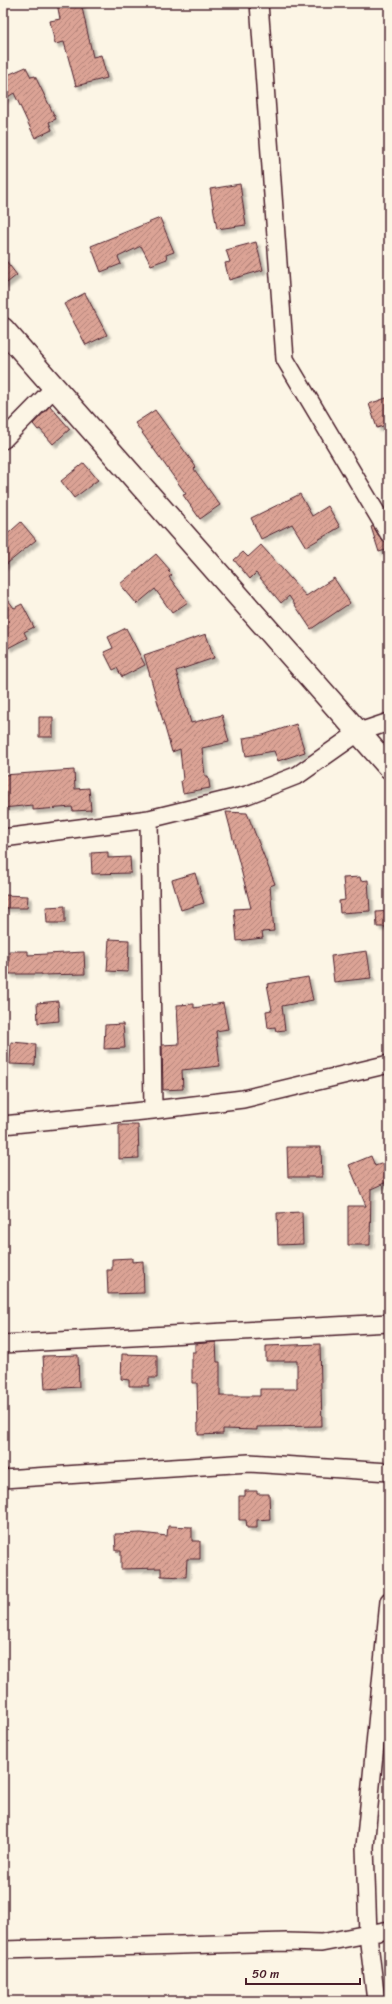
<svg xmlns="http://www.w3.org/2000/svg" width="392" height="2004" font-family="Sriracha,sans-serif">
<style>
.building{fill:url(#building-hatch);stroke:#4a1f2b;filter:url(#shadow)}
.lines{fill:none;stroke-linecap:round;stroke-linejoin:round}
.minor-casing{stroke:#4a1f2b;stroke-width:20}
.major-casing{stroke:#4a1f2b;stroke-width:25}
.minor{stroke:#fcf5e5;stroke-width:17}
.major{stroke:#fcf5e5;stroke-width:22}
</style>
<defs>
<pattern id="building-hatch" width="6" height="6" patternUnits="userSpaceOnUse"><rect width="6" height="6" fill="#dba395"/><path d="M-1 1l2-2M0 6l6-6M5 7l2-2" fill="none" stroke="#b4847a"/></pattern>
<filter id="shadow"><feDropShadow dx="3.5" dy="3.5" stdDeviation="1" flood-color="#0004"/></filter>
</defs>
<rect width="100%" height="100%" fill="#fcf5e5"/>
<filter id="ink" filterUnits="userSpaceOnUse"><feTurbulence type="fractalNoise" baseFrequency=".025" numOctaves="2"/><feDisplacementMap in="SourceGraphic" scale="8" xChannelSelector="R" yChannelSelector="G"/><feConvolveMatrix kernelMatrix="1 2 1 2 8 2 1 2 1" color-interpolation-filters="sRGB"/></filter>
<g filter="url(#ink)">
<path class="building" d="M 57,3 L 81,3 L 93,57 L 101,55 L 107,78 L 76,86 L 64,42 L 55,44 L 50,21 L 60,19 Z
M 26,67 L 31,77 L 35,76 L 56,119 L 49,122 L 52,130 L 35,138 L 14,93 L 3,100 L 3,77 Z
M 240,184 L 246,225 L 217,229 L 210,189 Z
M 160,218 L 174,252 L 166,255 L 167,259 L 151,265 L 141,246 L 118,257 L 121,264 L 101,272 L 91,246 Z
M 256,242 L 263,270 L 229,280 L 225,263 L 230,262 L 226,250 Z
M 3,257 L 17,275 L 3,286 Z
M 85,293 L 107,335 L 86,345 L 64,304 Z
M 389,397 L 389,424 L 377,428 L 369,404 Z
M 50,406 L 70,429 L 53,444 L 40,429 L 38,430 L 33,424 Z
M 155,410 L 196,467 L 194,469 L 220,505 L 200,519 L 183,495 L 186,494 L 135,423 Z
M 84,463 L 98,480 L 74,498 L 61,481 Z
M 300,494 L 312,516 L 328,506 L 340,527 L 306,547 L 292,524 L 261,539 L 251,518 Z
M 21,522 L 36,540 L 3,567 L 3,538 Z
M 373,526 L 381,539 L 389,544 L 389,549 L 379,552 L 371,527 Z
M 261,545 L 306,596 L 334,578 L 350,603 L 311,629 L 289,596 L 281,603 L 256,573 L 250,579 L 234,560 L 243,552 L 248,557 Z
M 156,554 L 170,570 L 168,571 L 172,575 L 169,577 L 188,602 L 172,613 L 155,589 L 137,604 L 120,584 Z
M 3,593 L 14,608 L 22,604 L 34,627 L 24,632 L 27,638 L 8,648 L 3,638 Z
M 126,628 L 145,665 L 122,677 L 117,668 L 113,670 L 104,652 L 113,648 L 108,637 Z
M 206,634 L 214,658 L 176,671 L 191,723 L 222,715 L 229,742 L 202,748 L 205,776 L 208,776 L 210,788 L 183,793 L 181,781 L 183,780 L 180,749 L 172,752 L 144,655 Z
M 39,717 L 53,717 L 53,737 L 39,737 Z
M 296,724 L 305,752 L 278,761 L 274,751 L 246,756 L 243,738 L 263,735 Z
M 74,770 L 75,789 L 89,788 L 91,810 L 73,811 L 72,807 L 33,810 L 33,805 L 3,808 L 3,775 Z
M 226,812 L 247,813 L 275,884 L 270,886 L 274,931 L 262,932 L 263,938 L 237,941 L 234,909 L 251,908 Z
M 108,852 L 108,858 L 130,857 L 131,873 L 92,874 L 91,853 Z
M 195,873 L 204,903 L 181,910 L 172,880 Z
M 360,877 L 361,881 L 368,880 L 370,911 L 340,913 L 339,901 L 345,900 L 343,878 Z
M 3,895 L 28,896 L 27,908 L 3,908 Z
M 65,906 L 65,923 L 47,923 L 46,907 Z
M 389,911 L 389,927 L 377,927 L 376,912 Z
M 109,939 L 129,940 L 128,972 L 107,971 Z
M 9,951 L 28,951 L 28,955 L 84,952 L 85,974 L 42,975 L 42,974 L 9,974 Z
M 367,951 L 371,978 L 334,982 L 331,956 Z
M 308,977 L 313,1000 L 282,1006 L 285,1030 L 276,1031 L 275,1027 L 268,1028 L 266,1011 L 272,1010 L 267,984 Z
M 58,1001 L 59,1021 L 38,1023 L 37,1003 Z
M 223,1003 L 228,1029 L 216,1031 L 220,1066 L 182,1070 L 183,1089 L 163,1090 L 162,1045 L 179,1044 L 177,1005 L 194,1004 L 194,1008 Z
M 123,1024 L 125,1048 L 104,1049 L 105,1025 Z
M 11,1042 L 36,1044 L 35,1065 L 10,1064 Z
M 119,1125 L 138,1125 L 139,1158 L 119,1159 Z
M 287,1147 L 321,1147 L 322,1177 L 288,1177 Z
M 371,1156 L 375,1166 L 389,1161 L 389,1181 L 371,1189 L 370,1245 L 348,1245 L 348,1206 L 366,1206 L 349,1165 Z
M 302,1212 L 303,1244 L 278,1245 L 277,1213 Z
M 132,1258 L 132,1262 L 143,1261 L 144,1293 L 108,1294 L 107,1270 L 112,1270 L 112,1259 Z
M 216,1342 L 217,1362 L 220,1362 L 220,1396 L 260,1396 L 260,1389 L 297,1389 L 297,1361 L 266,1361 L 266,1346 L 320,1344 L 322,1426 L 257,1427 L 257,1430 L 223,1429 L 223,1434 L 198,1435 L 197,1383 L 192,1383 L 192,1352 L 195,1352 L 195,1344 Z
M 122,1354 L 157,1355 L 157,1378 L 149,1378 L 149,1386 L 129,1386 L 129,1380 L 121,1379 Z
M 78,1355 L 79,1387 L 45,1389 L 43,1356 Z
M 245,1491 L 257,1491 L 257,1494 L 269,1494 L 270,1519 L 257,1520 L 257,1528 L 247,1528 L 246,1520 L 239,1520 L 239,1496 L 245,1496 Z
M 168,1526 L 192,1527 L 192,1541 L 200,1541 L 200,1559 L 187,1559 L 186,1577 L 161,1576 L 161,1568 L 121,1569 L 121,1551 L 116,1551 L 115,1534 L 141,1533 L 167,1536 Z"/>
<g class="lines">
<defs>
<path id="minor" d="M 259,3 L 285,359 L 389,534
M 3,440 L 55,387
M 149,819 L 153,1110
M 3,838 L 149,819 L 247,795 L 298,775 L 359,732 L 389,722
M 3,1125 L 153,1110 L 243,1099 L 389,1064
M 3,1344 L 389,1323
M 3,1479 L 249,1463 L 389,1472
M 3,1950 L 287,1942 L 321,1943 L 389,1930
M 376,2001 L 368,1935 L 365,1847 L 389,1601"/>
<path id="major" d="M 3,329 L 389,767"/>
</defs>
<use href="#minor" class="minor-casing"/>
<use href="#major" class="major-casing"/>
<use href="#minor" class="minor"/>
<use href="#major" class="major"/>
</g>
</g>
<rect width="392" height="2004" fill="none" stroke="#fcf5e5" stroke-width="16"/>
<rect x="8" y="8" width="376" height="1988" fill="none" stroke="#4a1f2b" stroke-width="1.5" filter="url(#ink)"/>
<path d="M246 1978v6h114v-6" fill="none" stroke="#4a1f2b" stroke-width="2"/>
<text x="252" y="1978" font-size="12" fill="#4a1f2b" stroke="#fcf5e5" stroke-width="3" paint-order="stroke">50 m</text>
</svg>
